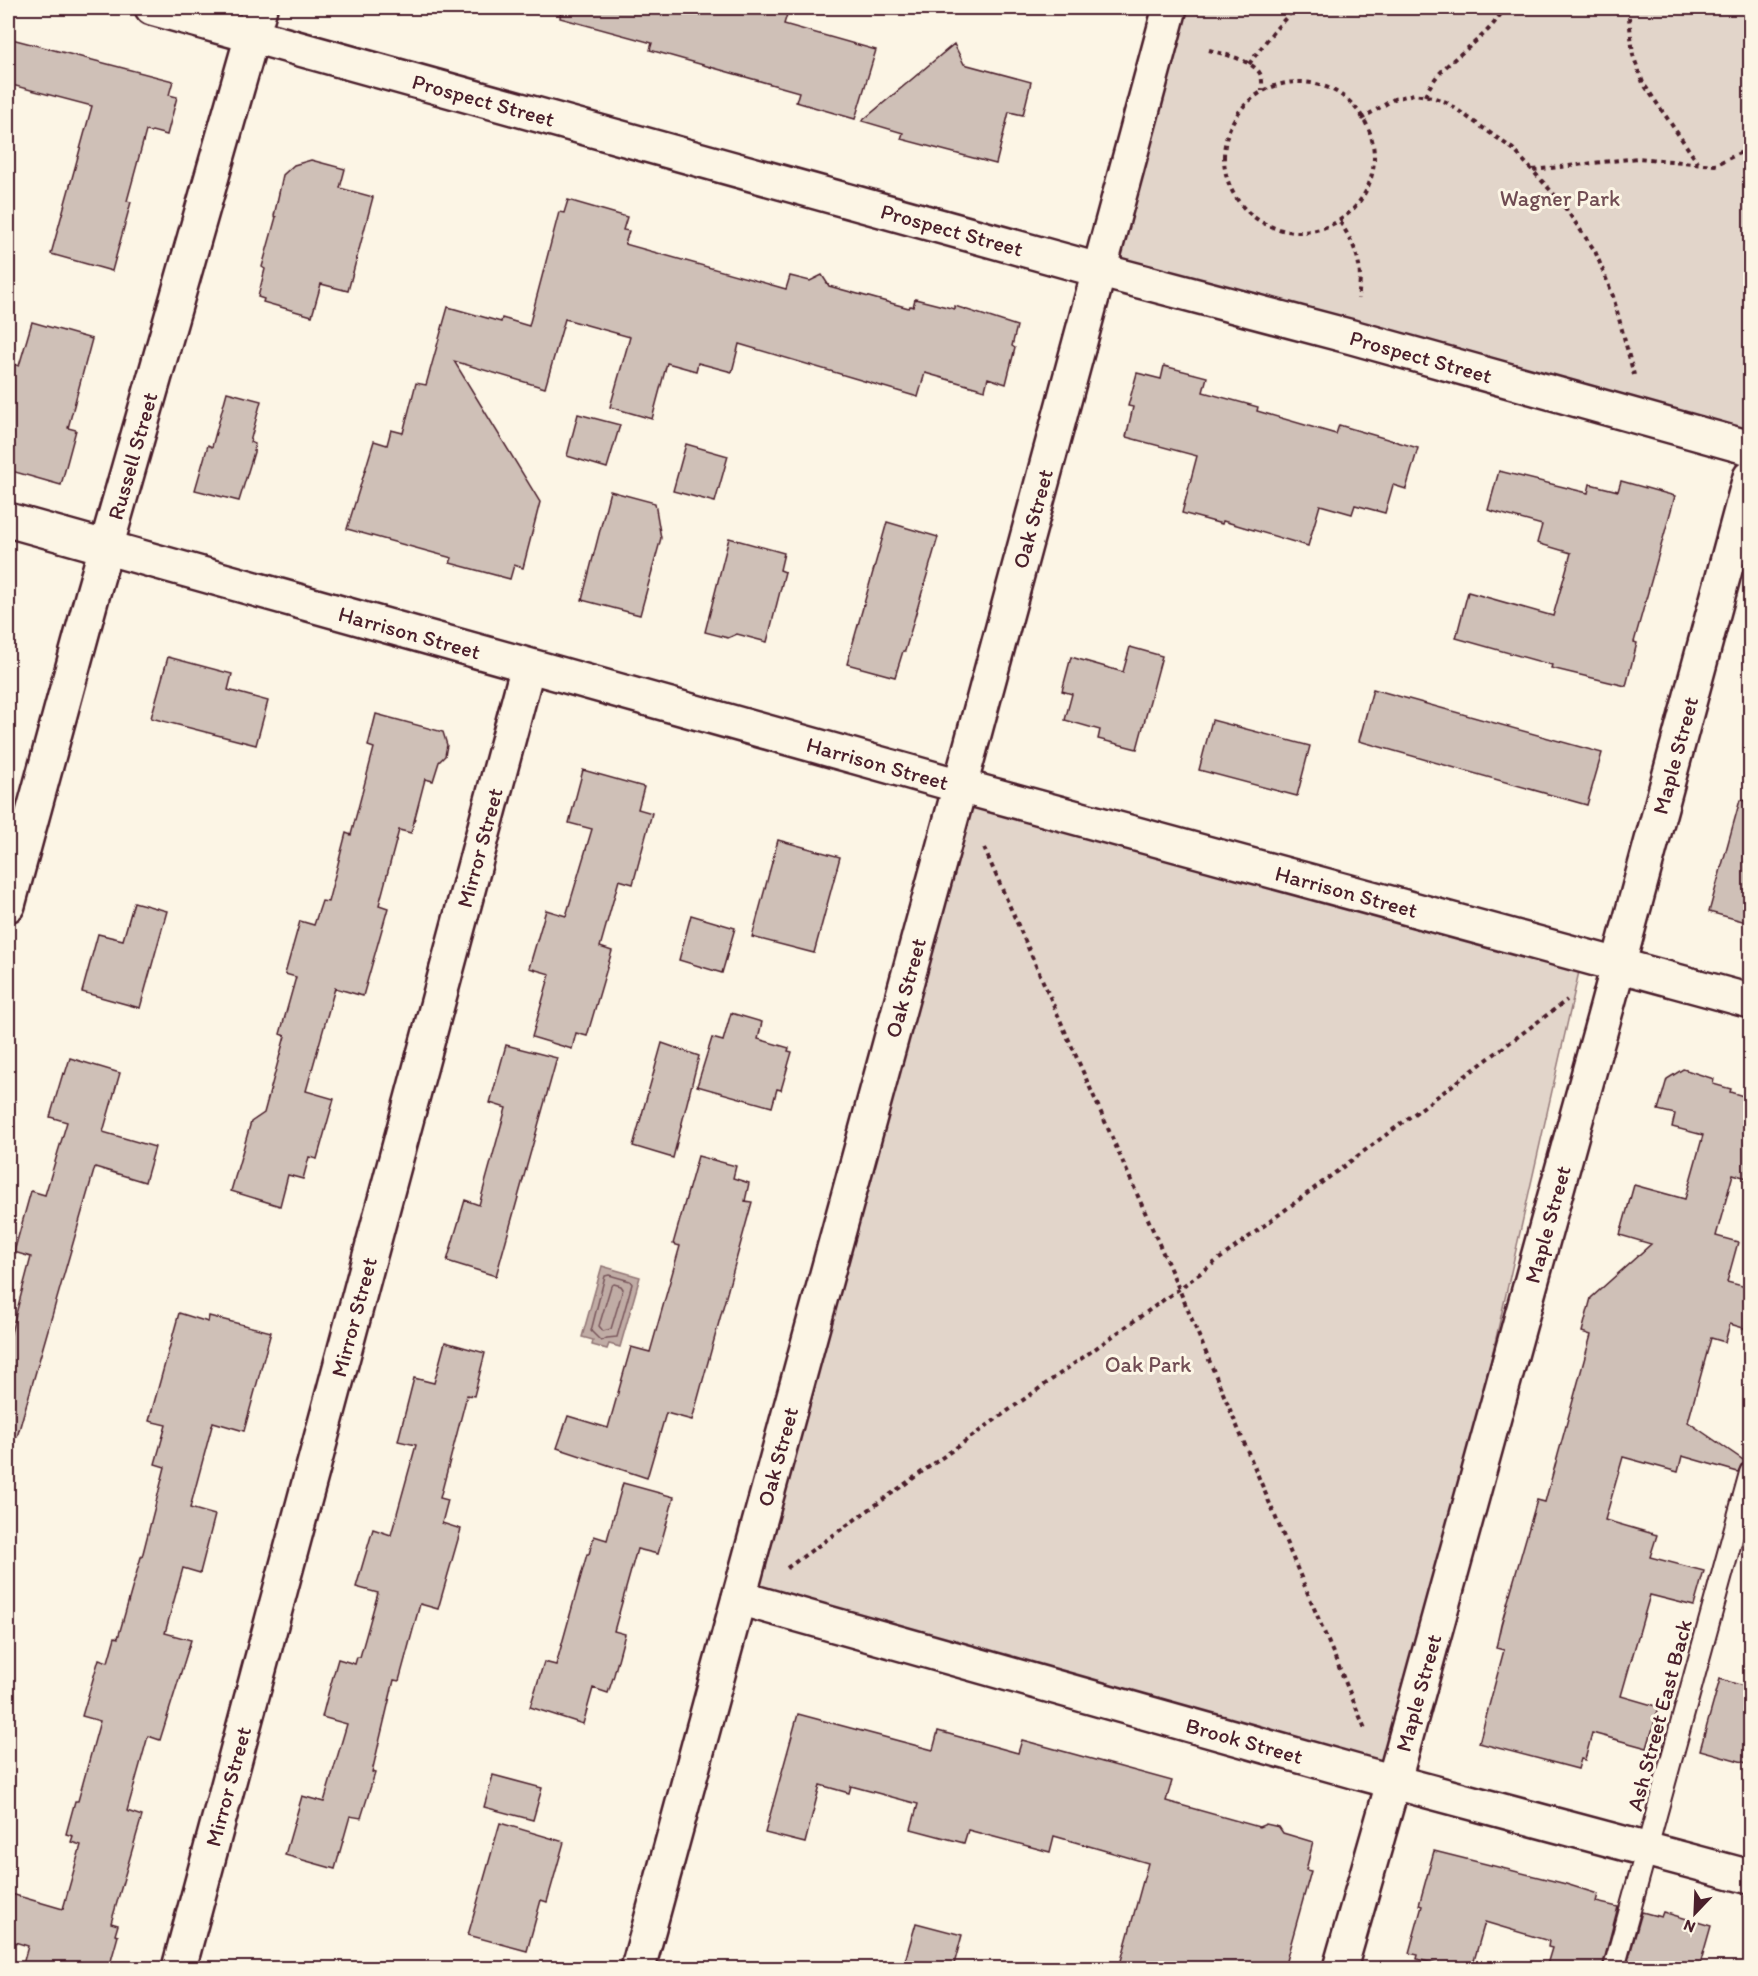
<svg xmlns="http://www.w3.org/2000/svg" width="1758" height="1976" font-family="Itim,sans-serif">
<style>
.green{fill:#e2d5ca;stroke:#967a7a;stroke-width:1.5}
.water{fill:#c0aca5;stroke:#917474;stroke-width:1.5}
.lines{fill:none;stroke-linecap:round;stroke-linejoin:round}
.shore{stroke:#79575c;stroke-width:1.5}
.building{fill:#cfc0b7;stroke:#4a1f2b;stroke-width:1.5}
.service-casing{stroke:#4a1f2b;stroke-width:24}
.minor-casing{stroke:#4a1f2b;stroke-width:38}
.primary-casing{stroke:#4a1f2b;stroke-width:38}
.path{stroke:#4a1f2b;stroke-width:4;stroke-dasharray:4.5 4.5;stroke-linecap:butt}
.service{stroke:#fcf5e5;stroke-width:20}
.minor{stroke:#fcf5e5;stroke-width:33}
.primary{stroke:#fcf5e5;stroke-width:33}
.labels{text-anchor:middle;stroke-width:6;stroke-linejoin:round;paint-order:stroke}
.street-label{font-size:22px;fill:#4a1f2b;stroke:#fcf5e5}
.park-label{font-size:22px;fill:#704c53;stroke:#fcf5e5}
</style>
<rect width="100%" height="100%" fill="#fcf5e5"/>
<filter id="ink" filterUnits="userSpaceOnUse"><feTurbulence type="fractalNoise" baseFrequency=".0167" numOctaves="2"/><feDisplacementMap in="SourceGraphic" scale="12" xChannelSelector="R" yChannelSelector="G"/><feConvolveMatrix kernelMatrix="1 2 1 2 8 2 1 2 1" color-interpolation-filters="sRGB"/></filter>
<g filter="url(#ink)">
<path class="green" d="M 1170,8 L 1750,8 L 1750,448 L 1098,270 Z
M 959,791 L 1583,954 L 1405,1740 L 1394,1780 L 739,1598 Z"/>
<path class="water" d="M 602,1266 L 640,1277 L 620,1347 L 609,1344 L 607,1349 L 592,1345 L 593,1340 L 582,1337 Z"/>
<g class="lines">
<path class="shore" d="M 609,1275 L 630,1281 L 632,1284 L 617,1337 L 607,1338 L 601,1341 L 591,1331 L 605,1276 Z
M 614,1284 L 621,1286 L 623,1289 L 611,1329 L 603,1331 L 599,1326 L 611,1286 Z"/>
</g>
<path class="building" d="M 561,8 L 789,8 L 784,24 L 876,50 L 855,119 L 796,102 L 799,92 L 650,50 L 652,43 L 560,18 Z
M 8,38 L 173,81 L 169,95 L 177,97 L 167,135 L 152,131 L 151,132 L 146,131 L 127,201 L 131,202 L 112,271 L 51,254 L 92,106 L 8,84 Z
M 954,44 L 964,64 L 1031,82 L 1023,115 L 1009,112 L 996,164 L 901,139 L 903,133 L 862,121 Z
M 311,160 L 345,169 L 340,188 L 373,197 L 348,291 L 321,284 L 312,316 L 263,302 L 264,299 L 258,297 L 265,269 L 262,267 L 276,217 L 274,216 L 283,175 L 294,165 Z
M 568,200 L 627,217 L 623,230 L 629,231 L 625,244 L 786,289 L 790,276 L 810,281 L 822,275 L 829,286 L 909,308 L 910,306 L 913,307 L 915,299 L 955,309 L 955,306 L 1017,326 L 1012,346 L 1015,348 L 1006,384 L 988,378 L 985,390 L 925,373 L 918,397 L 739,344 L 732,372 L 698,363 L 696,371 L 667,363 L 652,419 L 610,407 L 630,337 L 565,319 L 545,388 L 454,361 L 540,502 L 523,568 L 514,565 L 510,579 L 450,563 L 452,558 L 347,529 L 374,441 L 387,445 L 391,430 L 403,433 L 416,383 L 426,385 L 448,307 L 501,322 L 502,318 L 529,326 L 559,212 L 564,213 Z
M 32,322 L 92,339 L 68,428 L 76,430 L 61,485 L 8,470 L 8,362 L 19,366 Z
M 1164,366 L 1207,377 L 1203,392 L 1258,407 L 1257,411 L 1336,434 L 1339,425 L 1418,448 L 1406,489 L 1393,485 L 1385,513 L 1355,505 L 1352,514 L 1320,505 L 1308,546 L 1223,521 L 1222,524 L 1182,513 L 1197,456 L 1126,437 L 1133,407 L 1128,406 L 1137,373 L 1161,379 Z
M 227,392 L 261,401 L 250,442 L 255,444 L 254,452 L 239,501 L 195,490 L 208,445 L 212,447 Z
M 578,414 L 620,425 L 607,468 L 567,456 Z
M 686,444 L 728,456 L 715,502 L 673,491 Z
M 1499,471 L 1588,493 L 1590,484 L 1618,491 L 1621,481 L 1675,496 L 1634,642 L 1637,643 L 1626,686 L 1551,668 L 1552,665 L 1456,638 L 1468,592 L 1553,616 L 1571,553 L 1537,543 L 1542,525 L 1488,510 Z
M 610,491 L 655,503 L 661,538 L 640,615 L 582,600 Z
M 887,522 L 938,537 L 905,651 L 903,651 L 895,677 L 847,664 Z
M 729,538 L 784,553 L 780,570 L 785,572 L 767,642 L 737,634 L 728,638 L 705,632 Z
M 1130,647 L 1162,656 L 1137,749 L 1098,739 L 1100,730 L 1065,720 L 1072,694 L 1062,691 L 1071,657 L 1123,672 Z
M 168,657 L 232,674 L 228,690 L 268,701 L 256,745 L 151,718 Z
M 1373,689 L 1602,753 L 1587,805 L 1359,741 Z
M 376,714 L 443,732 L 447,745 L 445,756 L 439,762 L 433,781 L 425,779 L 411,833 L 399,830 L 379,905 L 388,908 L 363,996 L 335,988 L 306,1091 L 334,1099 L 317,1159 L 309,1157 L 303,1179 L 288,1175 L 280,1206 L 231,1191 L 251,1122 L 264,1113 L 285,1036 L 280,1034 L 296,977 L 285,974 L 300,921 L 314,925 L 322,901 L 328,902 L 346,833 L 351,835 L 374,748 L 368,746 Z
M 1212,720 L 1310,746 L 1297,796 L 1199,770 Z
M 583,770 L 644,787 L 638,809 L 652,813 L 633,884 L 619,880 L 600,947 L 612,951 L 587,1036 L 576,1033 L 572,1049 L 532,1037 L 550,974 L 529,968 L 546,910 L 566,916 L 592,829 L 569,823 Z
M 1740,800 L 1750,801 L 1750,923 L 1709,912 Z
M 778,840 L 840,857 L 814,953 L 752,937 Z
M 134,902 L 167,911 L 140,1008 L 82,992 L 98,934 L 123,940 Z
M 691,915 L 735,928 L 722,973 L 679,960 Z
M 731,1013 L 762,1022 L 758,1039 L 789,1048 L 788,1051 L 792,1052 L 781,1090 L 777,1089 L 772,1107 L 697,1086 L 712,1038 L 723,1041 Z
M 662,1043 L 699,1056 L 673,1158 L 633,1146 Z
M 506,1045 L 557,1058 L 496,1276 L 447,1261 L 465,1200 L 479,1205 L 506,1108 L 490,1103 Z
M 70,1058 L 120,1073 L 103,1132 L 155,1147 L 145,1182 L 95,1167 L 17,1437 L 8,1435 L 8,1344 L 31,1257 L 14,1252 L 31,1191 L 45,1195 L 67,1122 L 50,1117 L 63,1073 L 65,1074 Z
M 1683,1069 L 1714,1079 L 1713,1084 L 1731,1089 L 1730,1092 L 1750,1098 L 1750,1179 L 1733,1174 L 1716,1236 L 1738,1242 L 1727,1282 L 1750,1288 L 1750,1330 L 1730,1324 L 1725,1342 L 1711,1338 L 1688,1422 L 1746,1462 L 1741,1465 L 1738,1472 L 1682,1456 L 1678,1472 L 1623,1457 L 1605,1520 L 1657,1535 L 1650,1557 L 1704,1571 L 1694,1606 L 1650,1595 L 1621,1696 L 1659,1707 L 1647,1748 L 1592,1733 L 1585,1760 L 1581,1759 L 1578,1769 L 1479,1743 L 1504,1650 L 1496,1648 L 1501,1625 L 1537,1500 L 1545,1502 L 1591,1335 L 1582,1332 L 1591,1298 L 1651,1244 L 1620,1235 L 1634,1185 L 1685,1199 L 1703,1135 L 1672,1127 L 1675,1114 L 1658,1110 L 1667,1079 Z
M 698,1156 L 736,1166 L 733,1178 L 749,1183 L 745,1201 L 752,1202 L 692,1420 L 666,1413 L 647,1478 L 557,1448 L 568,1416 L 608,1428 L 631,1347 L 650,1352 L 680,1246 L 673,1244 Z
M 179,1313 L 208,1322 L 209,1316 L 271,1332 L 244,1431 L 213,1422 L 190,1508 L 215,1515 L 200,1573 L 183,1568 L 165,1633 L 191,1640 L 160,1740 L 148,1736 L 127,1811 L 142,1816 L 111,1923 L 118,1925 L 115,1935 L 118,1936 L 109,1968 L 22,1968 L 28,1946 L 8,1940 L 8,1893 L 63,1909 L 81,1845 L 71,1842 L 73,1836 L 66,1834 L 75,1801 L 78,1801 L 100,1721 L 82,1716 L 99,1659 L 108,1662 L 115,1637 L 118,1638 L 141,1557 L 142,1557 L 165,1467 L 155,1464 L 166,1425 L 149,1421 Z
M 445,1342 L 485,1353 L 474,1396 L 467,1395 L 440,1498 L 448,1500 L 442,1523 L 461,1529 L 438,1609 L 420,1604 L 399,1681 L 394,1680 L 372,1772 L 375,1773 L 361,1818 L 350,1816 L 335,1869 L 285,1855 L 302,1796 L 324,1802 L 347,1724 L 322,1717 L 328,1694 L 338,1659 L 355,1664 L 357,1657 L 360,1657 L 378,1593 L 356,1587 L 373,1529 L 391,1535 L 416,1445 L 398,1441 L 414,1378 L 434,1383 Z
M 623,1483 L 674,1497 L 658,1554 L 637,1549 L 614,1631 L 625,1634 L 614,1675 L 608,1693 L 593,1688 L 583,1724 L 530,1707 L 544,1662 L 556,1665 L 587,1554 L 589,1554 L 594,1536 L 607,1540 Z
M 1720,1679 L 1750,1688 L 1750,1764 L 1700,1750 Z
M 798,1714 L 933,1750 L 938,1731 L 1018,1753 L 1022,1740 L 1172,1781 L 1166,1801 L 1259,1827 L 1266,1824 L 1279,1827 L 1283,1833 L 1313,1842 L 1306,1870 L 1311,1871 L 1284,1968 L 1119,1968 L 1148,1863 L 1054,1836 L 1050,1852 L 968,1830 L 964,1843 L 911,1829 L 918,1804 L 851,1786 L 849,1793 L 820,1785 L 805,1843 L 765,1833 Z
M 493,1775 L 542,1788 L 533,1820 L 484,1807 Z
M 500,1823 L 564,1842 L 547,1902 L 541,1900 L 527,1951 L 468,1935 Z
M 1434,1851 L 1566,1884 L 1598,1894 L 1596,1902 L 1618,1907 L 1602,1968 L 1546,1968 L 1552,1948 L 1548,1947 L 1549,1941 L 1485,1922 L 1472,1968 L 1451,1968 L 1417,1959 L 1418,1955 L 1409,1953 L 1422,1906 L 1419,1905 Z
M 1642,1912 L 1661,1917 L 1663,1912 L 1711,1926 L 1699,1968 L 1626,1968 Z
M 916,1923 L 962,1935 L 953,1968 L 903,1968 Z"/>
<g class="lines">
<defs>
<path id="service" d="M 1614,1968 L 1750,1473"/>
<g id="minor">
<path id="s1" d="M 152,8 L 1098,270 L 1352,337 L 1750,448"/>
<path id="s2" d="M 8,520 L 960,786 L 1750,1001"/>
<path id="s3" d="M 8,905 L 93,593 L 260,8"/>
<path id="s4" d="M 739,1598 L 1357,1772 L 1750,1877"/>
<path id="s5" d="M 179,1968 L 528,666"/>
<path id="s6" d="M 638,1968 L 969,753 L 1170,8"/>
</g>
<g id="primary">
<path id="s7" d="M 1340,1968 L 1394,1780 L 1607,1007 L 1750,477"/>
</g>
</defs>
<use href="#service" class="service-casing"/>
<use href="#minor" class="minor-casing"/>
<use href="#primary" class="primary-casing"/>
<path class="path" d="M 1628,8 L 1633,55 L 1643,83 L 1698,163
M 1209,50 C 1223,54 1249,59 1259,72 C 1263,77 1262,85 1262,91
M 1249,64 L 1273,32 L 1295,8
M1224 157a75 75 0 1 1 150 0a75 75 0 1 1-150 0Z
M 1425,96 C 1441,58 1486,44 1504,8
M 1361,119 L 1394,99 L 1414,94 L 1432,97 L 1446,102 L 1513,149 L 1561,202 L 1595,251 L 1613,296 L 1634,375
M 1533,170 L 1638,158 L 1715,165 L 1750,148
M 1340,222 C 1358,250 1363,266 1358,299
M 984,848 L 1179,1289 L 1366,1731
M 787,1568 L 1179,1289 L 1567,1000"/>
<use href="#service" class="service"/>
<use href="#minor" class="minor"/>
<use href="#primary" class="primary"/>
</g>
</g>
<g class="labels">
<g class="street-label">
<text dy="8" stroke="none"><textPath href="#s1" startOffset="344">Prospect Street</textPath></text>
<text dy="8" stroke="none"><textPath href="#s1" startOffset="830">Prospect Street</textPath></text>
<text dy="8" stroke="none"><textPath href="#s1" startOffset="1316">Prospect Street</textPath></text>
<text dy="8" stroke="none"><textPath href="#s3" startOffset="466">Russell Street</textPath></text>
<text dy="8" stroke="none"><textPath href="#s6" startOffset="1502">Oak Street</textPath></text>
<text dy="8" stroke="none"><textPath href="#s2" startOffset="417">Harrison Street</textPath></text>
<text dy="8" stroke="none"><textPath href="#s7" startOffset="1258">Maple Street</textPath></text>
<text dy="8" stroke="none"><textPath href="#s2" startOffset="903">Harrison Street</textPath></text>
<text dy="8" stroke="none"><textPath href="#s5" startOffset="1160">Mirror Street</textPath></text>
<text dy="8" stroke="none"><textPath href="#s2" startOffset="1389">Harrison Street</textPath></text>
<text dy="8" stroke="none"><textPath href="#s6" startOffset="1016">Oak Street</textPath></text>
<text dy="8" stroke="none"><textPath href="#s7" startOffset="772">Maple Street</textPath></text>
<text dy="8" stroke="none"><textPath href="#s5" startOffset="674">Mirror Street</textPath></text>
<text dy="8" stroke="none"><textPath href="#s6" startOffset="530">Oak Street</textPath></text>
<text dy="8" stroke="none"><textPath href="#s7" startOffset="286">Maple Street</textPath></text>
<text transform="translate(1659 1715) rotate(-75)" y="8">Ash Street East Back</text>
<text dy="8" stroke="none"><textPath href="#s4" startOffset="525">Brook Street</textPath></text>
<text dy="8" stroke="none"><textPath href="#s5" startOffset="188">Mirror Street</textPath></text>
</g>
<g class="park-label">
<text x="1560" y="206">Wagner Park</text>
<text x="1148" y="1372">Oak Park</text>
</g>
</g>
<rect width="1758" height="1976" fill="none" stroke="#fcf5e5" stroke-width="30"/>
<rect x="15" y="15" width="1728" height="1946" fill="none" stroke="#4a1f2b" stroke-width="2" filter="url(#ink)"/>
<g transform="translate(1695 1913) rotate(203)" stroke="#fcf5e5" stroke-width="4.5" paint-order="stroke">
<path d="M0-4.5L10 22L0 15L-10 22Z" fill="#4a1f2b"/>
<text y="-9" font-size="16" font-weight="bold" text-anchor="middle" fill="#4a1f2b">N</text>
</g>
</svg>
